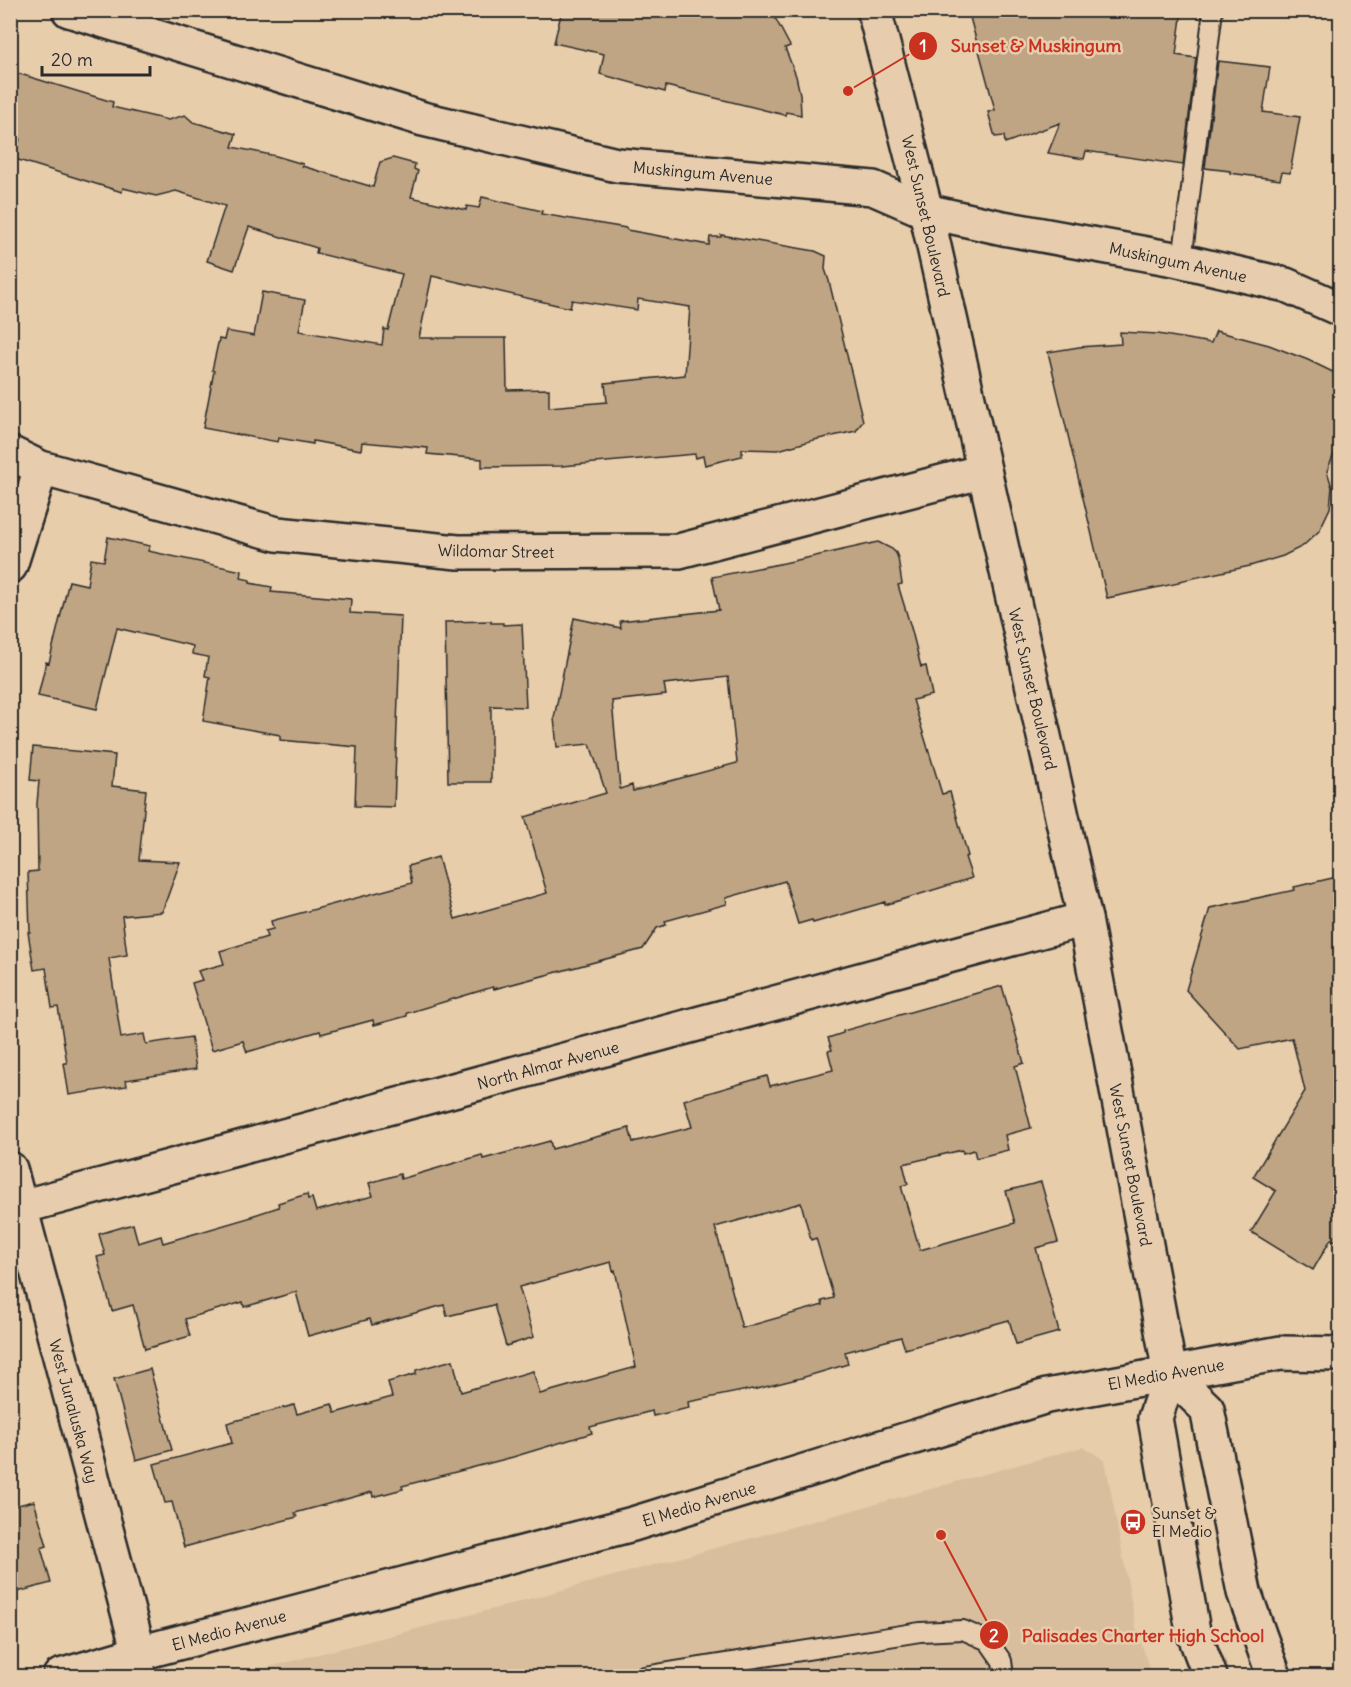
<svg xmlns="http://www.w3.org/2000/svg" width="1351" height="1687" font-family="Delius,sans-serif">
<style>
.built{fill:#d8be9d}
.building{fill:#bfa583;stroke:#2b2b2b;stroke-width:1.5;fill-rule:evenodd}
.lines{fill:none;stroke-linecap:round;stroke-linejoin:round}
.lane-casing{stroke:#2b2b2b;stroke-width:22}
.street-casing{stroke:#2b2b2b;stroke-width:38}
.secondary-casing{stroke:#2b2b2b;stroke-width:38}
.lane{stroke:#e7cdae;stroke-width:18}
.street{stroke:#e7cdae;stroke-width:33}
.secondary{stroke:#e7cdae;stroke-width:33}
.labels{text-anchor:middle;stroke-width:5;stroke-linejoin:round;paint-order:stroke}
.street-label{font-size:16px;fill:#2b2b2b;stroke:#e7cdae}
.poi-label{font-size:16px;fill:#2b2b2b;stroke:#e7cdae;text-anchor:start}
.leader{fill:none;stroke:#c8321e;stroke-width:2}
.callout-dot{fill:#c8321e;stroke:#e7cdae;stroke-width:2}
.mark-label{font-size:18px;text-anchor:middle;font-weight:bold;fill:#fff}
.callout-label{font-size:18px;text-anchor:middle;font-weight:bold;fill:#c8321e;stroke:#e7cdae;stroke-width:5;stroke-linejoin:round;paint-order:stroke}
</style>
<rect width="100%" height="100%" fill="#e8cdab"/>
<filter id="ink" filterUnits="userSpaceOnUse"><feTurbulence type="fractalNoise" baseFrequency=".0167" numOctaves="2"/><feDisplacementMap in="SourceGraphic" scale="12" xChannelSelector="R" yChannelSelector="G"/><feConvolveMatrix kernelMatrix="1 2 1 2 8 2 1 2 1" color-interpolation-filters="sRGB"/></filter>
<g filter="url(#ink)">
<path class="built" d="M 1083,1447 L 1105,1460 L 1136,1627 L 1152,1676 L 234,1676 L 493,1609 Z"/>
<path class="building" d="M 562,10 L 771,10 L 790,46 L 785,48 L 796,76 L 800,94 L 801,115 L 786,112 L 785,115 L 666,86 L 665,92 L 600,74 L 604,54 L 554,43 Z
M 968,10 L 1182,10 L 1176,55 L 1196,58 L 1183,165 L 1086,151 L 1084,159 L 1048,153 L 1060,123 L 1005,143 L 1004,136 L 995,137 L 988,112 L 995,110 Z
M 1218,61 L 1270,67 L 1263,112 L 1300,117 L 1290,173 L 1282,172 L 1280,180 L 1230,173 L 1230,171 L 1205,168 Z
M 10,71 L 113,102 L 112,107 L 168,120 L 185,115 L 193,122 L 236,134 L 232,147 L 276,156 L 303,164 L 302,166 L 373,187 L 380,162 L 393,158 L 415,164 L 414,169 L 418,171 L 411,197 L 466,210 L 467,206 L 479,208 L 482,197 L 542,211 L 541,214 L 626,228 L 627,230 L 709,245 L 710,237 L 721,237 L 721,235 L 815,251 L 826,256 L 825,269 L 829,281 L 863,421 L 856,431 L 814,440 L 778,450 L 742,449 L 742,456 L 705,465 L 703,456 L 696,458 L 695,454 L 562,466 L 482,467 L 482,459 L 427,454 L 428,448 L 362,442 L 361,450 L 313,441 L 313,444 L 279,438 L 278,442 L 203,428 L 214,371 L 212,370 L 219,339 L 224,340 L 226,331 L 254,336 L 262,292 L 305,300 L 299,331 L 382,345 L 384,329 L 388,330 L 402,274 L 316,253 L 317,248 L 249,227 L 234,270 L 207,261 L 225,206 L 176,191 L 156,196 L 123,188 L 122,192 L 12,158 L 20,139 L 10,136 ZM 432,276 L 570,308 L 572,300 L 637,310 L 638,299 L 690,307 L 685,375 L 605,383 L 607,402 L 549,407 L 549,389 L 507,390 L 506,338 L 419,338 Z
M 1216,331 L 1269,345 L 1308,360 L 1341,376 L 1341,437 L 1327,471 L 1332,487 L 1330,508 L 1319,531 L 1303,546 L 1283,556 L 1250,566 L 1179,581 L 1179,583 L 1107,598 L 1048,352 L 1079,347 L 1121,344 L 1120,332 L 1158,334 L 1211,343 Z
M 108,537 L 150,546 L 148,551 L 242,571 L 241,578 L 250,580 L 250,583 L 272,587 L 271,592 L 351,599 L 350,613 L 401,616 L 394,807 L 355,806 L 357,747 L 280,740 L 280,735 L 203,721 L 210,677 L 205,676 L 208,657 L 192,654 L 193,646 L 117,628 L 97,709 L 38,696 L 46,662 L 49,663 L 69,581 L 87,585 L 91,559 L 104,561 Z
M 878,542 L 892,549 L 896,553 L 898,558 L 902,584 L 898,585 L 912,631 L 921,667 L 926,666 L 932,695 L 913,700 L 942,794 L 950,792 L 968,856 L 965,857 L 972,878 L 885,905 L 885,902 L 813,923 L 812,920 L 798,924 L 785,881 L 726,898 L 727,904 L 665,921 L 666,925 L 657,928 L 643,949 L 494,989 L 493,987 L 407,1013 L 407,1016 L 374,1025 L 373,1020 L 321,1034 L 320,1031 L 247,1052 L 243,1041 L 212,1050 L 192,983 L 202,980 L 198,971 L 224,964 L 220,951 L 267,937 L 265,931 L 273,929 L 271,921 L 412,883 L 408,866 L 438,857 L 455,919 L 547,893 L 525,817 L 606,793 L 590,744 L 557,747 L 554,718 L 574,618 L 621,628 L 620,621 L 719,610 L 712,577 L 784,563 ZM 728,677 L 737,763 L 633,791 L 632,785 L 620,789 L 612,701 L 666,695 L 664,684 Z
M 491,621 L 491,623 L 503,623 L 503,625 L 522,624 L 526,707 L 491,706 L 491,782 L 448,782 L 445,622 Z
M 33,747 L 115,755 L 112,786 L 146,790 L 139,860 L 180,862 L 162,912 L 122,916 L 127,955 L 109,958 L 121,1038 L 144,1034 L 146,1044 L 191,1037 L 196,1069 L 126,1080 L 127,1086 L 69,1095 L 64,1063 L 67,1063 L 58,1007 L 52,1008 L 46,968 L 34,970 L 28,932 L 30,932 L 28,872 L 38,871 L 37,804 L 39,781 L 30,780 Z
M 1341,876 L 1341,1244 L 1331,1239 L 1313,1270 L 1251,1232 L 1276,1191 L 1253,1177 L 1305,1091 L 1292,1038 L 1240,1049 L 1186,990 L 1210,908 L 1295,890 L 1294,887 Z
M 1002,986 L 1024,1063 L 1015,1066 L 1031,1128 L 1005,1135 L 1008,1150 L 976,1158 L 974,1150 L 963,1153 L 962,1150 L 903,1164 L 908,1184 L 901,1186 L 920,1250 L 1015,1223 L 1006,1191 L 1041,1182 L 1058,1242 L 1036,1248 L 1059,1332 L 1016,1344 L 1009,1320 L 905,1349 L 901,1337 L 845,1352 L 848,1364 L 801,1378 L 753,1390 L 752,1389 L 688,1402 L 689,1408 L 653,1416 L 652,1411 L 590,1427 L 592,1433 L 513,1457 L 402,1486 L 403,1489 L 373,1497 L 372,1492 L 295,1513 L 297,1517 L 184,1547 L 172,1502 L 165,1503 L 154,1464 L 232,1443 L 227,1423 L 294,1405 L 297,1414 L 332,1404 L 335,1413 L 392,1397 L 388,1382 L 416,1374 L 416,1370 L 453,1360 L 461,1392 L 533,1371 L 540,1394 L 636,1367 L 615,1270 L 613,1271 L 611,1262 L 519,1287 L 534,1337 L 506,1346 L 494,1305 L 447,1316 L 444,1305 L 372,1325 L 370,1319 L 308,1336 L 296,1292 L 244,1307 L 243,1302 L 185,1319 L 190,1336 L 145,1349 L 133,1305 L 112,1311 L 97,1257 L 105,1255 L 99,1234 L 133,1224 L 138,1243 L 161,1236 L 163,1243 L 252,1217 L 251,1216 L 279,1207 L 278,1203 L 307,1194 L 308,1199 L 312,1198 L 316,1211 L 373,1196 L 369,1183 L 400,1174 L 401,1179 L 482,1155 L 483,1159 L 550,1141 L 552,1149 L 629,1128 L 633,1142 L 692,1127 L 684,1100 L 767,1076 L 770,1086 L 833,1070 L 828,1051 L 832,1050 L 828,1038 L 843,1033 L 843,1031 ZM 801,1203 L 811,1240 L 816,1238 L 834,1298 L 822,1301 L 823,1305 L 742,1328 L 715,1227 Z
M 150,1369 L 172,1450 L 136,1460 L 114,1379 Z
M 34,1501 L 47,1546 L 41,1548 L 51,1583 L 10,1594 L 10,1507 Z"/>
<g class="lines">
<defs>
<path id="lane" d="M 1182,261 L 1213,10
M 139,1653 L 147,1676
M 644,1676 L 920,1632 L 963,1630 L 988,1641 L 1002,1661 L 1004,1676"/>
<path id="street" d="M 69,10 L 423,119 L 617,165 L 873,188 L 926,211 L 1003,228 L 1174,259 L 1286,285 L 1340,309
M 10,453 L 41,468 L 277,534 L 458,552 L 679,551 L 984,471
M 10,566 L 41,468
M 10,1169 L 139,1653
M 10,1210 L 1085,919
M 60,1676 L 139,1653 L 633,1524 L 1047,1396 L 1281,1353 L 1340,1354"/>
<path id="secondary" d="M 874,10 L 926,211 L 1085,919 L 1170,1373 L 1155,1418 L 1193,1631 L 1210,1676
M 1170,1373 L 1207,1409 L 1244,1592 L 1274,1676"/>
</defs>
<use href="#lane" class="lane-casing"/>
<use href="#street" class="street-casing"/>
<use href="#secondary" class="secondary-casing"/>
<use href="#lane" class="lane"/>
<use href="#street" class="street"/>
<use href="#secondary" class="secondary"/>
</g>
</g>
<defs>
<symbol id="bus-disc" viewBox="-11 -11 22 22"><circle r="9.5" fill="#c8321e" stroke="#e7cdae"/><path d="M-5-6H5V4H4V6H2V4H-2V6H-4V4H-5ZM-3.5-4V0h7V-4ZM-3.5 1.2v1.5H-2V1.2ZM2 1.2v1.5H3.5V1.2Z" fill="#fff"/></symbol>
</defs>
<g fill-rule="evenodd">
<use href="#bus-disc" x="1118" y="1507" width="30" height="30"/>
</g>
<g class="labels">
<g class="street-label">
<text transform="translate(703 173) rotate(5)" y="6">Muskingum Avenue</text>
<text transform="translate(926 216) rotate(77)" y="6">West Sunset Boulevard</text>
<text transform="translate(1178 262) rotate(12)" y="6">Muskingum Avenue</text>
<text transform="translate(496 551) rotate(1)" y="6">Wildomar Street</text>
<text transform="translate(1033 689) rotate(77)" y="6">West Sunset Boulevard</text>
<text transform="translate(548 1065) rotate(-15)" y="6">North Almar Avenue</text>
<text transform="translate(1131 1165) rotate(79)" y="6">West Sunset Boulevard</text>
<text transform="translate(1166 1374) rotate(-10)" y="6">El Medio Avenue</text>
<text transform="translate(74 1411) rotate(75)" y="6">West Junaluska Way</text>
<text transform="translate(699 1504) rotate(-17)" y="6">El Medio Avenue</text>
<text transform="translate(229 1630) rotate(-15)" y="6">El Medio Avenue</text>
</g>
<g class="poi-label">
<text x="1152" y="1519">Sunset &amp;<tspan x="1152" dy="18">El Medio</tspan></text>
</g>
</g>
<path class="leader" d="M848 91L923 46M941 1535L994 1635"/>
<g class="callout-dot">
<circle cx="848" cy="91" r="6"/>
<circle cx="941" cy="1535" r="6"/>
<circle cx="923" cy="46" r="15"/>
<circle cx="994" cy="1635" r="15"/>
</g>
<g class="mark-label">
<text x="923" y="52">1</text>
<text x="994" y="1642">2</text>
</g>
<g class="callout-label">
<text x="1036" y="52">Sunset &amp; Muskingum</text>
<text x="1143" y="1642">Palisades Charter High School</text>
</g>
<rect width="1351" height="1687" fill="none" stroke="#e7cdae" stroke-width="36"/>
<rect x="18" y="18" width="1315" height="1651" fill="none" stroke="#2b2b2b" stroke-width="2" filter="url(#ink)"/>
<path d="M42 66v9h108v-9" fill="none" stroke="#2b2b2b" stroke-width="3"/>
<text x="51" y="66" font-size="18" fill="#2b2b2b" stroke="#e7cdae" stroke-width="4.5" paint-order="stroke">20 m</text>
</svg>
